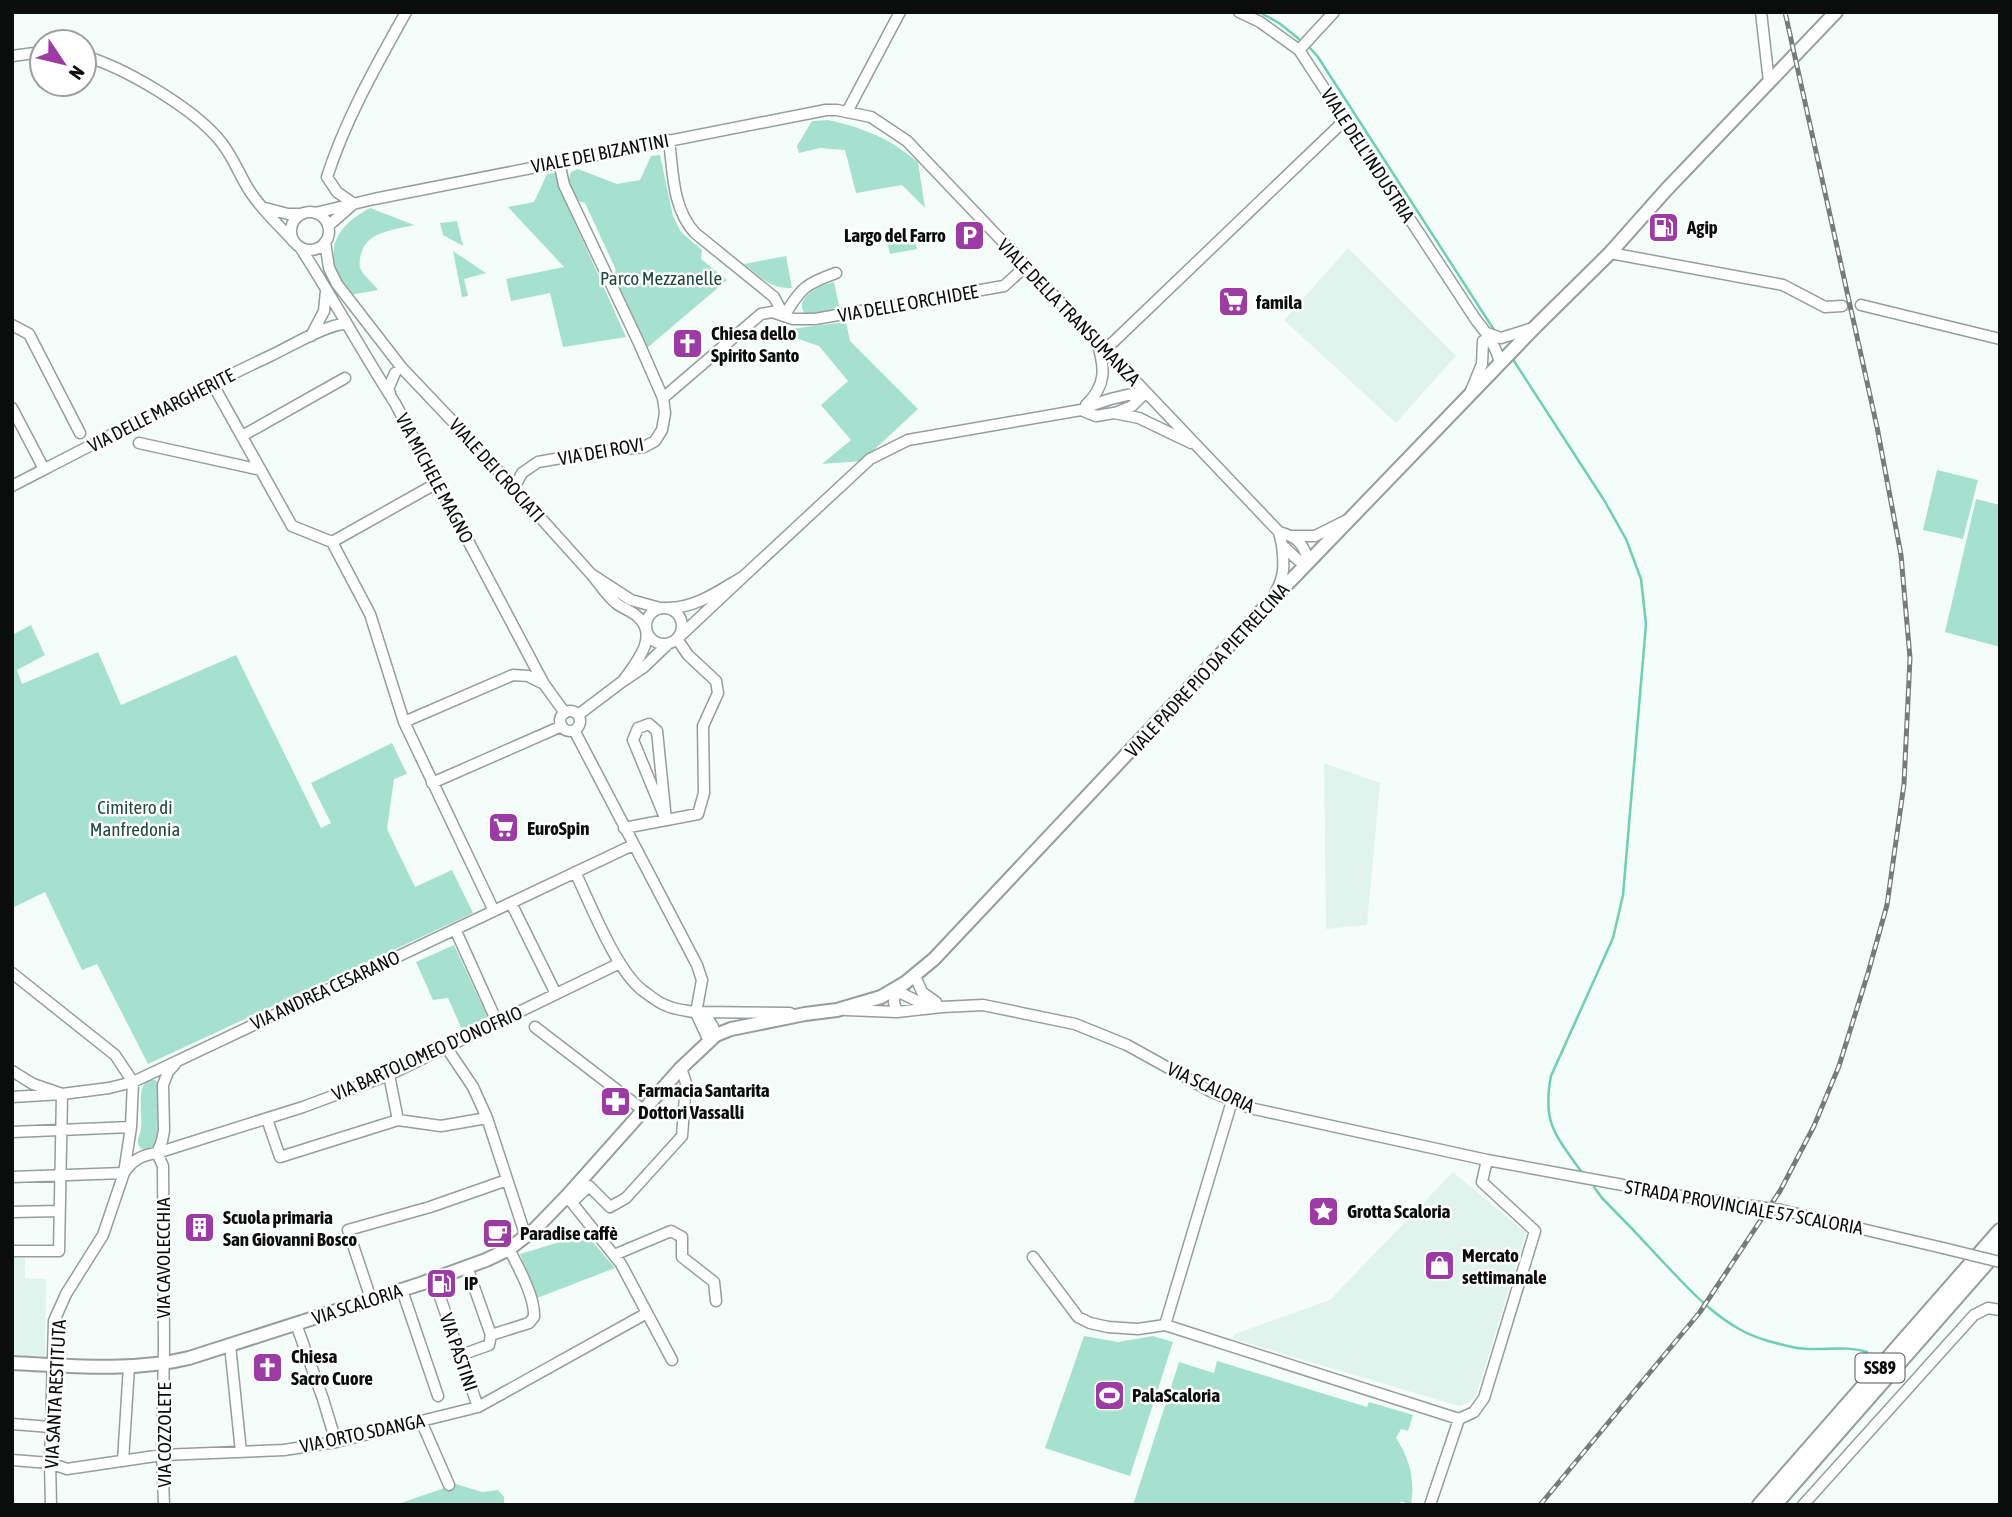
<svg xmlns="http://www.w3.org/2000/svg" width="2012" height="1517" font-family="'Asap Condensed',sans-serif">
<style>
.built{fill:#e1f3ed}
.green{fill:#a6e1d0}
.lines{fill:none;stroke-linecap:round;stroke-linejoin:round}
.stream{stroke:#6eceb6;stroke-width:2.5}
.minor-tunnel{stroke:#d1d9d6;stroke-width:10;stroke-dasharray:10 5;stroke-linecap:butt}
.minor-casing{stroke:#959e9b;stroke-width:13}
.major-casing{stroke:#959e9b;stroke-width:16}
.highway-casing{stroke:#959e9b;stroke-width:18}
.minor{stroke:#fff;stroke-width:10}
.major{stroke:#fff;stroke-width:12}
.highway{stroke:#fff;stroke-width:14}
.rail-casing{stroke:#767c7a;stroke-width:5}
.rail{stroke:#fff;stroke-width:2.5;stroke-dasharray:8;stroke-linecap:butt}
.minor-bridge-casing{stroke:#959e9b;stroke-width:13;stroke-linecap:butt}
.minor-bridge{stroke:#fff;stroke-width:10}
.labels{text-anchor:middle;stroke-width:5;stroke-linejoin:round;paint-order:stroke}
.shield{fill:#fff;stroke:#545655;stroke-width:2}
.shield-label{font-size:18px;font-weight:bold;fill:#0a0d0c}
.street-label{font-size:19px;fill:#0a0d0c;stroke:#fff}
.poi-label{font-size:19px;font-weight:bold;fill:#0a0d0c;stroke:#fff;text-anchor:start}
.park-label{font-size:19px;fill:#1f4a3f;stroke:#fff}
</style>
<rect width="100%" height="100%" fill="#f4fdfa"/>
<path class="built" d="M 1348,248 L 1456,356 L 1396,423 L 1284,320 Z
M 1324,763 L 1380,783 L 1367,925 L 1326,929 Z
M 1453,1172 L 1526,1233 L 1477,1393 L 1473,1399 L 1465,1404 L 1459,1406 L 1233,1339 L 1235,1334 L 1330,1300 Z
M 12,1258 L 25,1258 L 25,1278 L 46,1279 L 45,1356 L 12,1355 Z"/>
<path class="green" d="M 828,120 C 864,128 889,138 918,162 L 925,208 L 902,185 L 856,193 L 845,150 L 820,148 L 799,153 L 797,146 L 812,121 Z
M 660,155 L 673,216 L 681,232 L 702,250 L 701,259 L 727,280 L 646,349 L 612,276 L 616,270 L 585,203 L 575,200 C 571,190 566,183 571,172 L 578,169 L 617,184 L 640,180 L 651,156 Z
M 555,173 L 558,185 L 626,337 L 563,347 L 550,293 L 511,301 L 506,279 L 564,267 L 508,207 L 534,202 L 547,174 Z
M 370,208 L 414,225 C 395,230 369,231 362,251 C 360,256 359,263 360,268 C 363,275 373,283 378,290 L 350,295 C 322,258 330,229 370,208 Z
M 457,221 L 463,246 L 443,235 L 440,223 Z
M 913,231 L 917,249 L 890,254 L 886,236 Z
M 453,251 L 486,273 L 464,279 L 468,296 L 462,297 Z
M 786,256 L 792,288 C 769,289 762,277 744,264 Z
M 834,282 L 840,310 L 806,315 C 791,298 821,285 834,282 Z
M 846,322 L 850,341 L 918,409 L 862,461 L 822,464 L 851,440 L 821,405 L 848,381 L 819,346 L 787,335 L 790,329 Z
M 1937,470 L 1978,480 L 1963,539 L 1923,530 Z
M 1976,499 L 2000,505 L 2000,647 L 1945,632 Z
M 31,625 L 45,655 L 17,670 L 22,684 L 98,652 L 121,705 L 236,655 L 321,828 L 331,823 L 311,783 L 392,743 L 407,774 L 394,779 L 387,829 L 415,887 L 452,870 L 473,913 L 148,1064 L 97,964 L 82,970 L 45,892 L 12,908 L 12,635 Z
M 454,945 L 489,1020 L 463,1032 L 448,998 L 433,1000 L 416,962 Z
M 148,1079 C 154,1079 157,1080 159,1086 L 157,1141 C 152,1152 137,1153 138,1140 C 138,1136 141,1133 141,1129 C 143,1114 136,1090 148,1079 Z
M 586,1234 L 615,1268 L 537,1298 L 520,1254 Z
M 1084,1336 L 1118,1342 L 1153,1336 L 1173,1342 L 1130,1476 L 1045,1448 Z
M 1217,1361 L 1367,1407 L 1369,1402 L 1413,1415 L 1408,1431 L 1401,1429 L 1396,1438 C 1410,1459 1415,1480 1411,1505 L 1401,1501 L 1400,1505 L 1133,1505 L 1179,1362 L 1214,1373 Z
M 456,1484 L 482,1492 L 498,1490 L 504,1497 L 504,1505 L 395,1505 Z"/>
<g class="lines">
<path class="stream" d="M 1259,12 L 1279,23 L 1299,39
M 1310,48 L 1318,57 L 1496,333
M 1514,361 L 1604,500 L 1626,539 L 1641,579 L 1646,624 L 1623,895 L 1613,938 L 1551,1076 C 1542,1122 1555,1135 1581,1171
M 1594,1187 L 1602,1198 C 1623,1219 1644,1241 1665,1264 C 1688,1288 1711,1314 1741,1330 C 1757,1339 1775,1343 1792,1347 C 1817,1353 1843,1344 1867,1352"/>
<path class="minor-tunnel" d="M 1842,306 L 1861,305"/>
<defs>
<path id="minor" d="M 1239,12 L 1260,22 L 1299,50 L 1476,320 C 1487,333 1497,347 1500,364
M 1761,12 L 1769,82
M 1299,50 L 1334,12
M 12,56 L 42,52
M 84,56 C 124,67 195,109 221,142 C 234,158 240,177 251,193 C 263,211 280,226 294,242
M 847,112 L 900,12
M 669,140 C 673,171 672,208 695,233 L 774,297 L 784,316
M 354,204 L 337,192 L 327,177 C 346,118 376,66 406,12
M 265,208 L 288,214 L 302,214
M291 231a19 19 0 1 1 38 0a19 19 0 1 1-38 0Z
M 315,213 L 374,199 L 826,110 L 837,110 L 871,117 L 907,141 L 1279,532 C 1296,536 1306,545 1308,563 L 1298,560 L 1282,545 L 1279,532
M 328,226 L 351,206
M 325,242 L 329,268 L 337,284 L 402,368 L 477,447 L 591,574
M 300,247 C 333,298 362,352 395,403 L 544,684 L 565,713
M 1610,253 L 1783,285 L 1825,307 L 1842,306
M 1861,305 L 2000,339
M 784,316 C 801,288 805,284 836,273
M 12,325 L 29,334 L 80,433
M 1487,333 L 1501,338 L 1533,328
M 311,336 L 324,311 L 326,291
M 1106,349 L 1345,120
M 212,383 L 292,526 L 332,542 L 437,483
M 1471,391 L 1482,364 L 1483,341
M 390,393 L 388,389 L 395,373
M 663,398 L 761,314 L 772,312 L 793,319 L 815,319 L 1004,286 L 1026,266
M 1086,405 C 1107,385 1105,367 1097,342
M 12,408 L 44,469
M 1081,410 L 1096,416 L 1114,413 L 1139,418 L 1191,443
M 1115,413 L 1132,406 L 1146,392
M 242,436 L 345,378
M 139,443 L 261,470
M 12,486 C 99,441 185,396 272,355 C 289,347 329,323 346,324
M 514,488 L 522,473 L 538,462 L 595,452 L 644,447 L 655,441 L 662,430 L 665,413 L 663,398 L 638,341 L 564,185 L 559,162
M 1293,536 L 1315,536 L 1345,521
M 332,542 L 370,614 L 404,722 L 494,911
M 744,576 L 870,459 L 908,440 L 1081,410 C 1102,400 1123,395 1146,392
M 1276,591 C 1285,576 1284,563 1282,545
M 660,608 L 631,600 L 591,574 C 599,583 606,595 616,603 C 623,609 633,611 639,618 C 659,637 635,664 623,681 L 644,667 L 669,643
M646 626a18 18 0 1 1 36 0a18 18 0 1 1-36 0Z
M560 721a10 10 0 1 1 20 0a10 10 0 1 1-20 0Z
M 578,715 L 623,681
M 404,722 L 513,675 L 528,676 L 544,684
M 649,724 L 657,731 L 666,820 L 633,740 L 638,728 Z
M 574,730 L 697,965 L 702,980 L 696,1013
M 432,783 L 562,726
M 624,828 L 698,814 L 704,793 L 703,726 L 718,693 L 716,681 L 688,655 L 677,639 L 744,576 C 720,590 695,609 666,608
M 575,872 C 591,905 615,968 642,990 C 649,995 657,1002 665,1005 C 688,1016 707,1004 716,1035
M 511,903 L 556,994
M 455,929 L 497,1022
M 12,973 L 115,1055 L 133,1082
M 915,976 L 922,992 L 936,1002
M 846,1010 L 897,1012 L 942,1007 L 983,1005 L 1075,1024 L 1127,1045 L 1210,1091 L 1250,1108 L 1487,1160 L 1623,1185 L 1646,1191 L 1759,1207
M 700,1012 L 790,1013
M 897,1012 L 894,1003 L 895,990 L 915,1000 L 934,1005
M 696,1013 L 709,1041
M 535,1027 L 643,1110
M 446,1047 L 473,1087 L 487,1118 L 526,1237
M 12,1071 L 33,1084 L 62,1094 L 109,1088 L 133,1082 L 633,845
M 389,1075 L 398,1120
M 12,1097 L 62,1094 L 59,1251 L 12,1251
M 1232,1101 L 1165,1325 L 1459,1419 L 1430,1505
M 267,1119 L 280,1157 L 398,1120 L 441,1126 L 487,1118
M 12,1132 L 131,1127
M 157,1153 L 163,1166 L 164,1347 L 162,1455 L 164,1505
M 157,1153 L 162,1141 L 164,1130 L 163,1085 L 168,1072 L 175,1064
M 124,1173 C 132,1160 142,1155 157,1153 L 303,1107 L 389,1075 L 620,963
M 12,1177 L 124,1173
M 569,1199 L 621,1264 L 672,1360
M 572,1202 L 589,1186 L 610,1207 L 626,1198 L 682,1136 L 686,1083 L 681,1068
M 1781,1210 L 1943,1248
M 12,1212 L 59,1211
M 614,1255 L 671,1231 L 682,1237 L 682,1257 L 714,1282 L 716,1301
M 1033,1257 L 1078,1317 L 1090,1323 L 1108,1327 L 1138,1329 L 1165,1325
M 467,1267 L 491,1335
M 402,1290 L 438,1396
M 440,1297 L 478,1407
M 371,1299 L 348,1230 L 430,1207 L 507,1180
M 296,1324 L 323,1399 L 336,1442
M 230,1345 L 241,1452
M 461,1355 L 489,1345 L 491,1335 L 529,1323 L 534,1317 C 535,1296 518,1267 509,1249
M 1459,1419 L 1474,1412 L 1484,1398 L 1535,1231 L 1482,1182 L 1487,1160
M 421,1421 L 449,1485
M 12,1424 L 51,1427
M 12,1460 L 50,1463 L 67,1469 L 162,1455 L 284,1450 L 336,1442 L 478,1407 L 647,1313
M 123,1461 L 129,1366
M 51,1505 L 50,1463 L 54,1321 L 66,1294 L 103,1235 L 124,1173 L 131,1127 L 133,1082
M 1803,1505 L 1974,1315 L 1988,1308 L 2000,1310"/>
<path id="major" d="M 12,1363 C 71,1366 132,1372 189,1358 L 420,1284 L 486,1260 L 509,1249 L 535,1229 L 567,1196 L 681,1068 L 716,1035 L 731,1029 L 805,1014 L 837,1010 L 881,997 L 905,983 L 934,959 L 1269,603 L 1536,326 L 1610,253 L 1666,190 L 1836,12"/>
<path id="highway" d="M 1760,1505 L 2000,1231
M 1774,1505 L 2000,1247"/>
</defs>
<use href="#minor" class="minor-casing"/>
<use href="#major" class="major-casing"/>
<use href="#highway" class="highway-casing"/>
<use href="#minor" class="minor"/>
<use href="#major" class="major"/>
<use href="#highway" class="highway"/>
<defs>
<path id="rail" d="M 1540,1505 L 1700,1312 L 1780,1191 L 1814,1126 L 1839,1066 L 1868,973 L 1887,905 L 1904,784 L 1910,658 L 1901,555 L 1877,427 L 1785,12"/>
</defs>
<use href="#rail" class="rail-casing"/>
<use href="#rail" class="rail"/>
<defs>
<path id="minor-bridge" d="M 1759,1207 L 1781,1210
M 1943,1248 L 2000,1262"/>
</defs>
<use href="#minor-bridge" class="minor-bridge-casing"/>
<use href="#minor-bridge" class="minor-bridge"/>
</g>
<defs>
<symbol id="fuel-square" viewBox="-11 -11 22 22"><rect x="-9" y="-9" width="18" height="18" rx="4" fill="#9c3ba3" stroke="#fff"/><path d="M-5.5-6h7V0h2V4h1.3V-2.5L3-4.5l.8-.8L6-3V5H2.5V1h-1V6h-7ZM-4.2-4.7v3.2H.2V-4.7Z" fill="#fff"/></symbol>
<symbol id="parking-square" viewBox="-11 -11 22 22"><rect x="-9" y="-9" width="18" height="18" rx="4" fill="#9c3ba3" stroke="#fff"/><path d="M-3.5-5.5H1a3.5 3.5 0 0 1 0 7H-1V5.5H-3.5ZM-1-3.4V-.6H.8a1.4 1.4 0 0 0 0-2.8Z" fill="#fff"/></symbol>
<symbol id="supermarket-square" viewBox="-11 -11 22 22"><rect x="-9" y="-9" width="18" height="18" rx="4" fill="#9c3ba3" stroke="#fff"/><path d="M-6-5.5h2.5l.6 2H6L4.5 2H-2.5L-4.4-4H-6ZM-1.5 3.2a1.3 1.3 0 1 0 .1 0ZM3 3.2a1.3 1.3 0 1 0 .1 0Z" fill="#fff"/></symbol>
<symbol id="church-square" viewBox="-11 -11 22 22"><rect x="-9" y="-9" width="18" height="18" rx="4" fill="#9c3ba3" stroke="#fff"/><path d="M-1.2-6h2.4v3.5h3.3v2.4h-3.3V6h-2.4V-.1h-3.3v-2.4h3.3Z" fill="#fff"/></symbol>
<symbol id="pharmacy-square" viewBox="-11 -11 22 22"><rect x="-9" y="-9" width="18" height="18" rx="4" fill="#9c3ba3" stroke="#fff"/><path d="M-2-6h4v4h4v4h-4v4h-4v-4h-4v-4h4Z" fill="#fff"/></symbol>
<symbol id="sight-square" viewBox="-11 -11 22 22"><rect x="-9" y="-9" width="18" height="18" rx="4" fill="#9c3ba3" stroke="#fff"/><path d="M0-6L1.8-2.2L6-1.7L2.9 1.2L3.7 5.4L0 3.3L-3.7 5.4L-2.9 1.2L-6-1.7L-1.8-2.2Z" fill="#fff"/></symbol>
<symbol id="building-square" viewBox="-11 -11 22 22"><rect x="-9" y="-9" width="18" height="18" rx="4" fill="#9c3ba3" stroke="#fff"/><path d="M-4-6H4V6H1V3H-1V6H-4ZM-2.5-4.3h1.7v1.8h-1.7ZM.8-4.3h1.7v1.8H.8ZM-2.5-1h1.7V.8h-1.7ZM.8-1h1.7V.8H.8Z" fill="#fff"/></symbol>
<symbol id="cafe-square" viewBox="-11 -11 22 22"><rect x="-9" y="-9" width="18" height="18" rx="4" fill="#9c3ba3" stroke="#fff"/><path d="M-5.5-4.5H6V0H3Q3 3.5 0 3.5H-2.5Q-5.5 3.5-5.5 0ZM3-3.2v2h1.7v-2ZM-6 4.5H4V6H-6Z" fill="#fff"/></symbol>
<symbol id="shop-square" viewBox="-11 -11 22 22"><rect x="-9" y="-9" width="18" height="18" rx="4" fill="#9c3ba3" stroke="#fff"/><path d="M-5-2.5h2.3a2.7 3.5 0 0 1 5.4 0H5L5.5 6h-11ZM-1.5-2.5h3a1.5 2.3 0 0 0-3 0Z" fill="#fff"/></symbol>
<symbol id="stadium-square" viewBox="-11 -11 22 22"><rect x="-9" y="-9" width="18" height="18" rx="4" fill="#9c3ba3" stroke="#fff"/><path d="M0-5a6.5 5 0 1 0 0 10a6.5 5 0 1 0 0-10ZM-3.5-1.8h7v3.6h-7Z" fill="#fff"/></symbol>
</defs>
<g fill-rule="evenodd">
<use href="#fuel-square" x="1646" y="210" width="35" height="35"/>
<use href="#parking-square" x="952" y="218" width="35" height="35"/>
<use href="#supermarket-square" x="1216" y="284" width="35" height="35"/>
<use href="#church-square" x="670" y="326" width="35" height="35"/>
<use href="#supermarket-square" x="486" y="810" width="35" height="35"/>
<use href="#pharmacy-square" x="598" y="1084" width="35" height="35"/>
<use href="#sight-square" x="1306" y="1194" width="35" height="35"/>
<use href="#building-square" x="182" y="1210" width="35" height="35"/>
<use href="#cafe-square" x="480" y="1216" width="35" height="35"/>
<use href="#shop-square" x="1422" y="1248" width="35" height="35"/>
<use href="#fuel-square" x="424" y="1266" width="35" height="35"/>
<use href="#church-square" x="250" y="1350" width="35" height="35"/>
<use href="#stadium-square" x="1092" y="1378" width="35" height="35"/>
</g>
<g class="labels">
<rect class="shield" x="1855.5" y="1353.5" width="49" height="29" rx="5"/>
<g class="shield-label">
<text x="1880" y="1374">SS89</text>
</g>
<g class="street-label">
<text transform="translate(600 153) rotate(-11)" y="7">VIALE DEI BIZANTINI</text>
<text transform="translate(1368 155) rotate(57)" y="7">VIALE DELL'INDUSTRIA</text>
<text transform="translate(908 303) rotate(-10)" y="7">VIA DELLE ORCHIDEE</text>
<text transform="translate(1069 312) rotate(46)" y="7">VIALE DELLA TRANSUMANZA</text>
<text transform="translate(161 410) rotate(-27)" y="7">VIA DELLE MARGHERITE</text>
<text transform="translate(601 451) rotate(-10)" y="7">VIA DEI ROVI</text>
<text transform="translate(497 470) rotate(48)" y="7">VIALE DEI CROCIATI</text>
<text transform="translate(435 478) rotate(62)" y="7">VIA MICHELE MAGNO</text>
<text transform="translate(1207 670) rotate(-47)" y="7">VIALE PADRE PIO DA PIETRELCINA</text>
<text transform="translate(325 990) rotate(-25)" y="7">VIA ANDREA CESARANO</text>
<text transform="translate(427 1053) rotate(-24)" y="7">VIA BARTOLOMEO D'ONOFRIO</text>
<text transform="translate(1211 1087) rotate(25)" y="7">VIA SCALORIA</text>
<text transform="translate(1744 1207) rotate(10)" y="7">STRADA PROVINCIALE 57 SCALORIA</text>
<text transform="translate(163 1258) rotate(-90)" y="7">VIA CAVOLECCHIA</text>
<text transform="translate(357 1304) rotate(-18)" y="7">VIA SCALORIA</text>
<text transform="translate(459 1352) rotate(71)" y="7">VIA PASTINI</text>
<text transform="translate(55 1394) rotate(-87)" y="7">VIA SANTA RESTITUTA</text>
<text transform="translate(362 1433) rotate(-12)" y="7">VIA ORTO SDANGA</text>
<text transform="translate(164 1435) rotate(-90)" y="7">VIA COZZOLETE</text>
</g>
<g class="poi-label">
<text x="1687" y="234">Agip</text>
<text x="946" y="242" text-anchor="end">Largo del Farro</text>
<text x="1256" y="309">famila</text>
<text x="711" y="340">Chiesa dello<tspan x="711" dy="22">Spirito Santo</tspan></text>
<text x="527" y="835">EuroSpin</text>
<text x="638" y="1097">Farmacia Santarita<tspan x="638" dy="22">Dottori Vassalli</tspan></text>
<text x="1347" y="1218">Grotta Scaloria</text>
<text x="223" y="1224">Scuola primaria<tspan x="223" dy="22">San Giovanni Bosco</tspan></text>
<text x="520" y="1240">Paradise caffè</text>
<text x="1462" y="1262">Mercato<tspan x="1462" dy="22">settimanale</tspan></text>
<text x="464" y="1290">IP</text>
<text x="291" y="1363">Chiesa<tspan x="291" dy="22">Sacro Cuore</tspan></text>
<text x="1132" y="1402">PalaScaloria</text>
</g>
<g class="park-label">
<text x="661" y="285">Parco Mezzanelle</text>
<text x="135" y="814">Cimitero di<tspan x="135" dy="22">Manfredonia</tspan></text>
</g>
</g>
<rect width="2012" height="1517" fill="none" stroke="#0a0d0c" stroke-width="28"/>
<g transform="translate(63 63) rotate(125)"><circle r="33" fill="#ffffff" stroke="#9d9e9e" stroke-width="2"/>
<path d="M0-5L12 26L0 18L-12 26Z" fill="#9c3ba3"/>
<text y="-10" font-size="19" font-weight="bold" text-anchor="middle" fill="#0a0d0c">N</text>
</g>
</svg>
